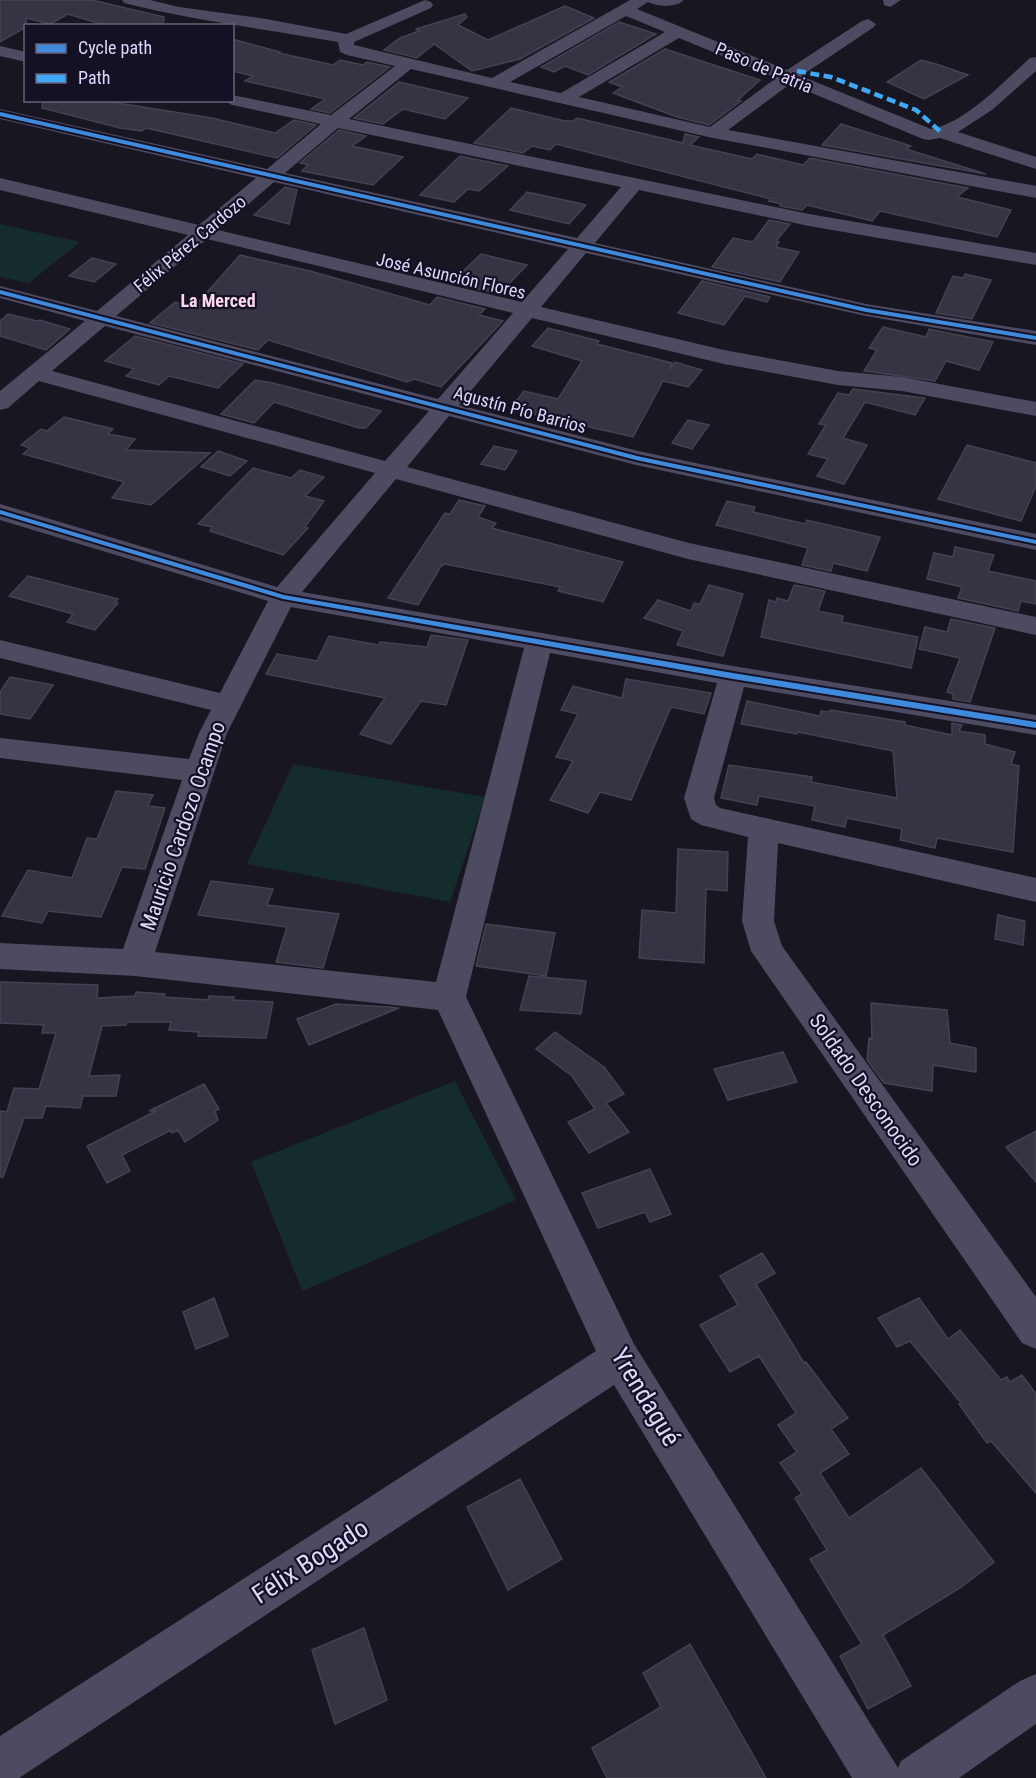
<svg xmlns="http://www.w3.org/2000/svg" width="1036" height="1778" font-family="'Roboto Condensed',sans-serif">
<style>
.green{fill:#152c2c}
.building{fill:#363442;stroke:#454153;stroke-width:1.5}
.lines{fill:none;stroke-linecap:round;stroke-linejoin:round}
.minor{fill:#4d4b61;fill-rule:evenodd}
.quiet{stroke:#3fa9f5;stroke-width:4.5;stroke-dasharray:9 4.5;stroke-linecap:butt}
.cycleway-casing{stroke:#151125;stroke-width:4}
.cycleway{fill:#408adc;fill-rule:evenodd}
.labels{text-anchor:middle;stroke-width:4.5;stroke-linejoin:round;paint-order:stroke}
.far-street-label{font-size:18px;fill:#ddd8fc;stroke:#151125}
.far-neighbourhood-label{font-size:18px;font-weight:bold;fill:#fdd9ef;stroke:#151125}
.street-label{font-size:21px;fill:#ddd8fc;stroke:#151125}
.near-street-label{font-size:26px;fill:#ddd8fc;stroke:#151125}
</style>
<rect width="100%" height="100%" fill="#181620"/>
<path class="green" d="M 0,224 L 80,242 L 29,283 L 0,277 Z
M 293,764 L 485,797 L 450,902 L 247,864 Z
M 455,1081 L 516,1200 L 302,1291 L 251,1162 Z"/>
<path class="building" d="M 0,0 L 92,0 L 164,17 L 163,26 L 107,26 L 68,14 L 50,24 L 26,18 L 26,27 L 0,42 Z
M 565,6 L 594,18 L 520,59 L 472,71 L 434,44 L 417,58 L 384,50 L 400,38 L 419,31 L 416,29 L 465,14 L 467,17 L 458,25 L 488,40 Z
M 619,22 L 656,34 L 588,75 L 565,66 L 554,72 L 541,67 Z
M 232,39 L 280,52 L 279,53 L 333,65 L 340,60 L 363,65 L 367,62 L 390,67 L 330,113 L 311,109 L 325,99 L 245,81 L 253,76 L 232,71 Z
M 665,49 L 760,80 L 738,100 L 741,101 L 709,125 L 677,117 L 613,93 L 622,87 L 609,82 Z
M 921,60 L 936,64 L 968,75 L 924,99 L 887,82 Z
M 399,82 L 468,98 L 445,119 L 403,109 L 383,124 L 354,118 Z
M 43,100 L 99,100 L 212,118 L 275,133 L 294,120 L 316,125 L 277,158 L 146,128 L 141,131 L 120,128 L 42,108 Z
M 511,108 L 565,121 L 573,121 L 577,118 L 683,143 L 685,134 L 699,137 L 690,145 L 752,159 L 757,154 L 803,165 L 810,158 L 968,188 L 957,197 L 1011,210 L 997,237 L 880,211 L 872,221 L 807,205 L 802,210 L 780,206 L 781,204 L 769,201 L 771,199 L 556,144 L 550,150 L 532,146 L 523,153 L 474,143 Z
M 841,124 L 911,146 L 906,149 L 986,174 L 822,145 Z
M 339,130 L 366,136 L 352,146 L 403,157 L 373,185 L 302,171 L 308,165 L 300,163 Z
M 460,156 L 508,166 L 479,191 L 468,189 L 454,202 L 420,195 Z
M 285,187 L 297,190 L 289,224 L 254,215 Z
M 527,192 L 578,203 L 586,205 L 569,224 L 510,210 Z
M 769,220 L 790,224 L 776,241 L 779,242 L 776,247 L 799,252 L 780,282 L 712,267 L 733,238 L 753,242 Z
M 481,254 L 527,265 L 499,294 L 451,283 Z
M 240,255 L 310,271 L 430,305 L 437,297 L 485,309 L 479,315 L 503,321 L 441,387 L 414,379 L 407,382 L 268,340 L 258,350 L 150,323 L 175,302 L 194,307 Z
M 92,258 L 116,264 L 94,282 L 69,276 Z
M 965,274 L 991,280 L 972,319 L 936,313 L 953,276 L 963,278 Z
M 702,281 L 770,297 L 767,302 L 745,296 L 724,325 L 678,313 Z
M 8,314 L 37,321 L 40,320 L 70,329 L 46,350 L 0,336 L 0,321 Z
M 883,327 L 926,337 L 929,329 L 993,342 L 979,370 L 946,361 L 935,381 L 864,371 L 877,350 L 869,348 Z
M 548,328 L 599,341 L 597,344 L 672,363 L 669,370 L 675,362 L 702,370 L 688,387 L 663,381 L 633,437 L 510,409 L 524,391 L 558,399 L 582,361 L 532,346 Z
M 135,336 L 243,364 L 218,388 L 169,376 L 159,385 L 126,376 L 134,369 L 105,361 Z
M 255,380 L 273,383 L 381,411 L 366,428 L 359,428 L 274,402 L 254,423 L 221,414 Z
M 853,389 L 925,398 L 915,415 L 865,402 L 843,438 L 867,445 L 844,484 L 817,476 L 828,459 L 808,454 L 826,425 L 819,424 L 838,393 L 849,395 Z
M 64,417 L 113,429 L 108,434 L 135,439 L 126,450 L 210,453 L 151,505 L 112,498 L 124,482 L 23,454 L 30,448 L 21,445 L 41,429 L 47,431 Z
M 688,420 L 709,425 L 692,449 L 672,443 Z
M 967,445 L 1036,463 L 1036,486 L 1021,521 L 938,499 Z
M 494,446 L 517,451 L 505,470 L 481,464 Z
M 218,451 L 247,461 L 230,476 L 201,467 Z
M 253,468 L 291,478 L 300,470 L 324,477 L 305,496 L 324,501 L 305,527 L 308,528 L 283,555 L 210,531 L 212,527 L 198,524 Z
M 459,500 L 485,506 L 478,517 L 496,523 L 492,528 L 623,562 L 603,602 L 558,591 L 560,587 L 445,564 L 441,566 L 418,605 L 388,598 L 445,513 L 450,514 Z
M 727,501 L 755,507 L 753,512 L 788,520 L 805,524 L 807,520 L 880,537 L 867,571 L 833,563 L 831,571 L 802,565 L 808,548 L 716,525 Z
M 955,547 L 994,555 L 988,571 L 1036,581 L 1036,604 L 1021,601 L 1018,611 L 958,598 L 962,587 L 927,579 L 934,553 L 953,557 Z
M 28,576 L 118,599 L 115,602 L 118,603 L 95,630 L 67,622 L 73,614 L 9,596 Z
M 709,585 L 743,594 L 723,656 L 677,645 L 683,631 L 644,618 L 658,600 L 691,611 L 694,603 L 700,604 Z
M 794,585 L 825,591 L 818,611 L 843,616 L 842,622 L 918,637 L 911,668 L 761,637 L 769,600 L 776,602 L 777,598 L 788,601 Z
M 951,619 L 995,628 L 970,702 L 953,699 L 953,694 L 947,692 L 960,658 L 919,649 L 925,627 L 947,632 Z
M 431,635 L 468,640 L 446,705 L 421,701 L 391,744 L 360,734 L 385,698 L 266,674 L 277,654 L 317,661 L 329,636 L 379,645 L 380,642 L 427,647 Z
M 10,677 L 53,685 L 30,719 L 0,714 L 0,692 Z
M 626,679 L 711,693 L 704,714 L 671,707 L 631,800 L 600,792 L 588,813 L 550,800 L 573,761 L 556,757 L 578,714 L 561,710 L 573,686 L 622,698 Z
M 747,701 L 820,716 L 821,711 L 830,712 L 830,710 L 905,722 L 905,725 L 952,735 L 952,723 L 962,725 L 959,731 L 985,735 L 985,744 L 1015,752 L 1011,764 L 1019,766 L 1013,852 L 937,838 L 935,848 L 900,840 L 902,829 L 847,818 L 845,827 L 812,820 L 815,806 L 759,796 L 757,805 L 721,798 L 729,765 L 812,777 L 811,782 L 897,798 L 893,751 L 798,732 L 797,734 L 741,724 Z
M 116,791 L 153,795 L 148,806 L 165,808 L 145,869 L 122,867 L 101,917 L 48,911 L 42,923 L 2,916 L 28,870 L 72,878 L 87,838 L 97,839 Z
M 678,849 L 728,852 L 727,891 L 706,889 L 704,963 L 639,958 L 642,910 L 676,913 Z
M 211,881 L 273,889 L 267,905 L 339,914 L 323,968 L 276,962 L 287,927 L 198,915 Z
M 998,915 L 1025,921 L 1023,945 L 995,939 Z
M 486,924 L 555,933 L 546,976 L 476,966 Z
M 529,976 L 586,981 L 581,1014 L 520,1010 Z
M 0,982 L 98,985 L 97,998 L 135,996 L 136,992 L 165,994 L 164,997 L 208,1000 L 209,996 L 234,997 L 233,1000 L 273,1002 L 266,1038 L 198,1036 L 199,1032 L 169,1030 L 171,1022 L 127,1022 L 126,1025 L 102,1026 L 89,1076 L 120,1075 L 116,1096 L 83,1096 L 80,1108 L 46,1106 L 42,1118 L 24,1118 L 3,1177 L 0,1177 L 0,1111 L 7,1112 L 14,1088 L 39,1089 L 56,1033 L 42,1033 L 44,1025 L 0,1023 Z
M 871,1003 L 947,1010 L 950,1043 L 976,1048 L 976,1072 L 933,1065 L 932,1091 L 884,1083 L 867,1060 L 869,1038 L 872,1039 Z
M 336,1004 L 390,1007 L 399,1008 L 309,1045 L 297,1019 Z
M 555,1032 L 604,1067 L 624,1094 L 606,1103 L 629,1132 L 589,1153 L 568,1122 L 595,1109 L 572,1076 L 536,1049 Z
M 783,1052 L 797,1082 L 728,1100 L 714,1069 Z
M 204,1084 L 219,1109 L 215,1111 L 218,1120 L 185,1142 L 178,1130 L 172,1133 L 171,1130 L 122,1155 L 130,1171 L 107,1183 L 87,1146 L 156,1111 L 149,1111 Z
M 1036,1131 L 1036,1182 L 1006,1147 Z
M 650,1169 L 671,1214 L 650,1222 L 645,1212 L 598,1228 L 582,1193 Z
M 762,1253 L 775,1273 L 756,1284 L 804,1363 L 806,1362 L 848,1418 L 831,1429 L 849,1454 L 820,1473 L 849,1518 L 921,1468 L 994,1562 L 960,1588 L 883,1635 L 911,1686 L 868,1709 L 840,1656 L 862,1644 L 810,1559 L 827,1550 L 795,1498 L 802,1494 L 780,1463 L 797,1452 L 778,1425 L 796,1413 L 759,1356 L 730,1372 L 700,1325 L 738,1305 L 720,1276 Z
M 214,1298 L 228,1336 L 196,1349 L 183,1312 Z
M 919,1298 L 948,1339 L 960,1330 L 1001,1380 L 1007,1377 L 1010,1382 L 1022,1375 L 1036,1394 L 1036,1493 L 991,1441 L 987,1443 L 959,1404 L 961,1403 L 910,1341 L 897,1347 L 878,1318 Z
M 520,1479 L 562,1559 L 508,1590 L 467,1507 Z
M 364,1628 L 387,1700 L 335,1724 L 312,1650 Z
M 690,1644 L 766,1778 L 607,1778 L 592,1748 L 661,1707 L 643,1673 Z"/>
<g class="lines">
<path class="minor" d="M 122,0 L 150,0 L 179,7 L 266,19 L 346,34 L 425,0 L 431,2 L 433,5 L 431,8 L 354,42 L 354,45 L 492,78 L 630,0 L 684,0 C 676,8 657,7 648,2 L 637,9 L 787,70 L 862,21 L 868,19 L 876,24 L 874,27 L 801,76 L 931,129 C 967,122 1003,82 1030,58 L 1036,57 L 1036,71 L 992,110 L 958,132 L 1036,157 L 1036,169 L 940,138 L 929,140 L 923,139 L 790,84 L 728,130 L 1036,186 L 1036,198 L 713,138 L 411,69 L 349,119 L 809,214 L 1036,253 L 1036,265 L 809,226 L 639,190 L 595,243 L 866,304 L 1036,331 L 1036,345 L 866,316 L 586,253 L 541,307 L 724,350 L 838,371 L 902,377 L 1036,402 L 1036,416 L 902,391 L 838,385 L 724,364 L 532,318 L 459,405 L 638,451 L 1036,534 L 1036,550 L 636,465 L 449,416 L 407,467 L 689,543 L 1036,617 L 1036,635 L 688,559 L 396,479 L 302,592 L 733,666 L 1036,715 L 1036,735 L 744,687 L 714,798 L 716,805 L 720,808 L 1036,878 L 1036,902 L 778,843 L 774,921 L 782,946 L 1036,1297 L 1036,1349 L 1022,1343 L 751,951 L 742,921 L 748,837 L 701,825 L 691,819 L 684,798 L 717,683 L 550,653 L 466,997 L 634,1344 L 898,1768 L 901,1761 L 1020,1681 L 1036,1674 L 1036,1724 L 959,1778 L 852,1778 L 614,1385 L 19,1778 L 0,1778 L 0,1736 L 596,1351 L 438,1010 L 135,976 L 0,969 L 0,943 L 123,949 L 182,780 L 0,758 L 0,738 L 189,759 L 199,733 L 211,710 L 0,658 L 0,640 L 220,693 L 268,601 L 0,520 L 0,504 L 277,587 L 375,473 L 39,381 L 8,408 L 0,410 L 0,391 L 85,321 L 0,298 L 0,286 L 97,311 L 188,235 L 0,190 L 0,178 L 199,225 L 256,178 L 0,119 L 0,109 L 267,169 L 321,124 L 232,105 L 223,100 L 232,100 L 232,95 L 331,115 L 395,66 L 347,55 L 340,52 L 338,42 C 266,29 195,21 124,3 ZM 626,16 L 665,32 L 561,93 L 510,82 ZM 679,38 L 776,78 L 710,127 L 579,97 ZM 338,128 L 621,187 L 577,238 L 285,173 ZM 274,182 L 568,249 L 522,302 L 218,230 ZM 207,239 L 513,313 L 438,399 L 116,316 ZM 105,326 L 429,411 L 385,461 L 52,371 ZM 291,607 L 524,648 L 436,982 L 155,952 L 227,733 Z
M 883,0 L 901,0 L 890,7 L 884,5 Z
M 0,46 L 26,52 L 26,62 L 0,56 Z"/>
<path class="quiet" d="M 797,71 L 831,77 L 916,110 L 942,133"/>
<defs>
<path id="cycleway" d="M 0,112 L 866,308 L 1036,336 L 1036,340 L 866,312 L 0,116 Z
M 0,290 L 637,456 L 1036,540 L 1036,544 L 636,460 L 0,294 Z
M 0,510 L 284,595 L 733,673 L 1036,722 L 1036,728 L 733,679 L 283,599 L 0,514 Z"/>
</defs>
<use href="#cycleway" class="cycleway-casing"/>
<use href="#cycleway" class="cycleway"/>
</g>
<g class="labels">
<g class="far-street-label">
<text transform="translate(764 68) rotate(23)" y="6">Paso de Patria</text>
<text transform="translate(190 244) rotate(-40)" y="6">Félix Pérez Cardozo</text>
<text transform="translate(451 276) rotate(13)" y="6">José Asunción Flores</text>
<text transform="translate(520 410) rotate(15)" y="6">Agustín Pío Barrios</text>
</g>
<g class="far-neighbourhood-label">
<text x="218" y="307">La Merced</text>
</g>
<g class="street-label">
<text transform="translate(183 826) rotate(-71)" y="7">Mauricio Cardozo Ocampo</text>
<text transform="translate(866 1090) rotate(55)" y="7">Soldado Desconocido</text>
</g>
<g class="near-street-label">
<text transform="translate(646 1397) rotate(59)" y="9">Yrendagué</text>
<text transform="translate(310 1561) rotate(-33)" y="9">Félix Bogado</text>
</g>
</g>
<rect x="24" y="24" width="210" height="78" fill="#151125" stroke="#65617b" stroke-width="1.5"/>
<rect x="36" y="44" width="30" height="9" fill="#408adc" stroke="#65617b" stroke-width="1.5"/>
<text x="78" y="54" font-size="18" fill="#ddd8fc">Cycle path</text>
<rect x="36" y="74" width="30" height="9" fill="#3fa9f5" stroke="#65617b" stroke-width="1.5"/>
<text x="78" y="84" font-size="18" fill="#ddd8fc">Path</text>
</svg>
